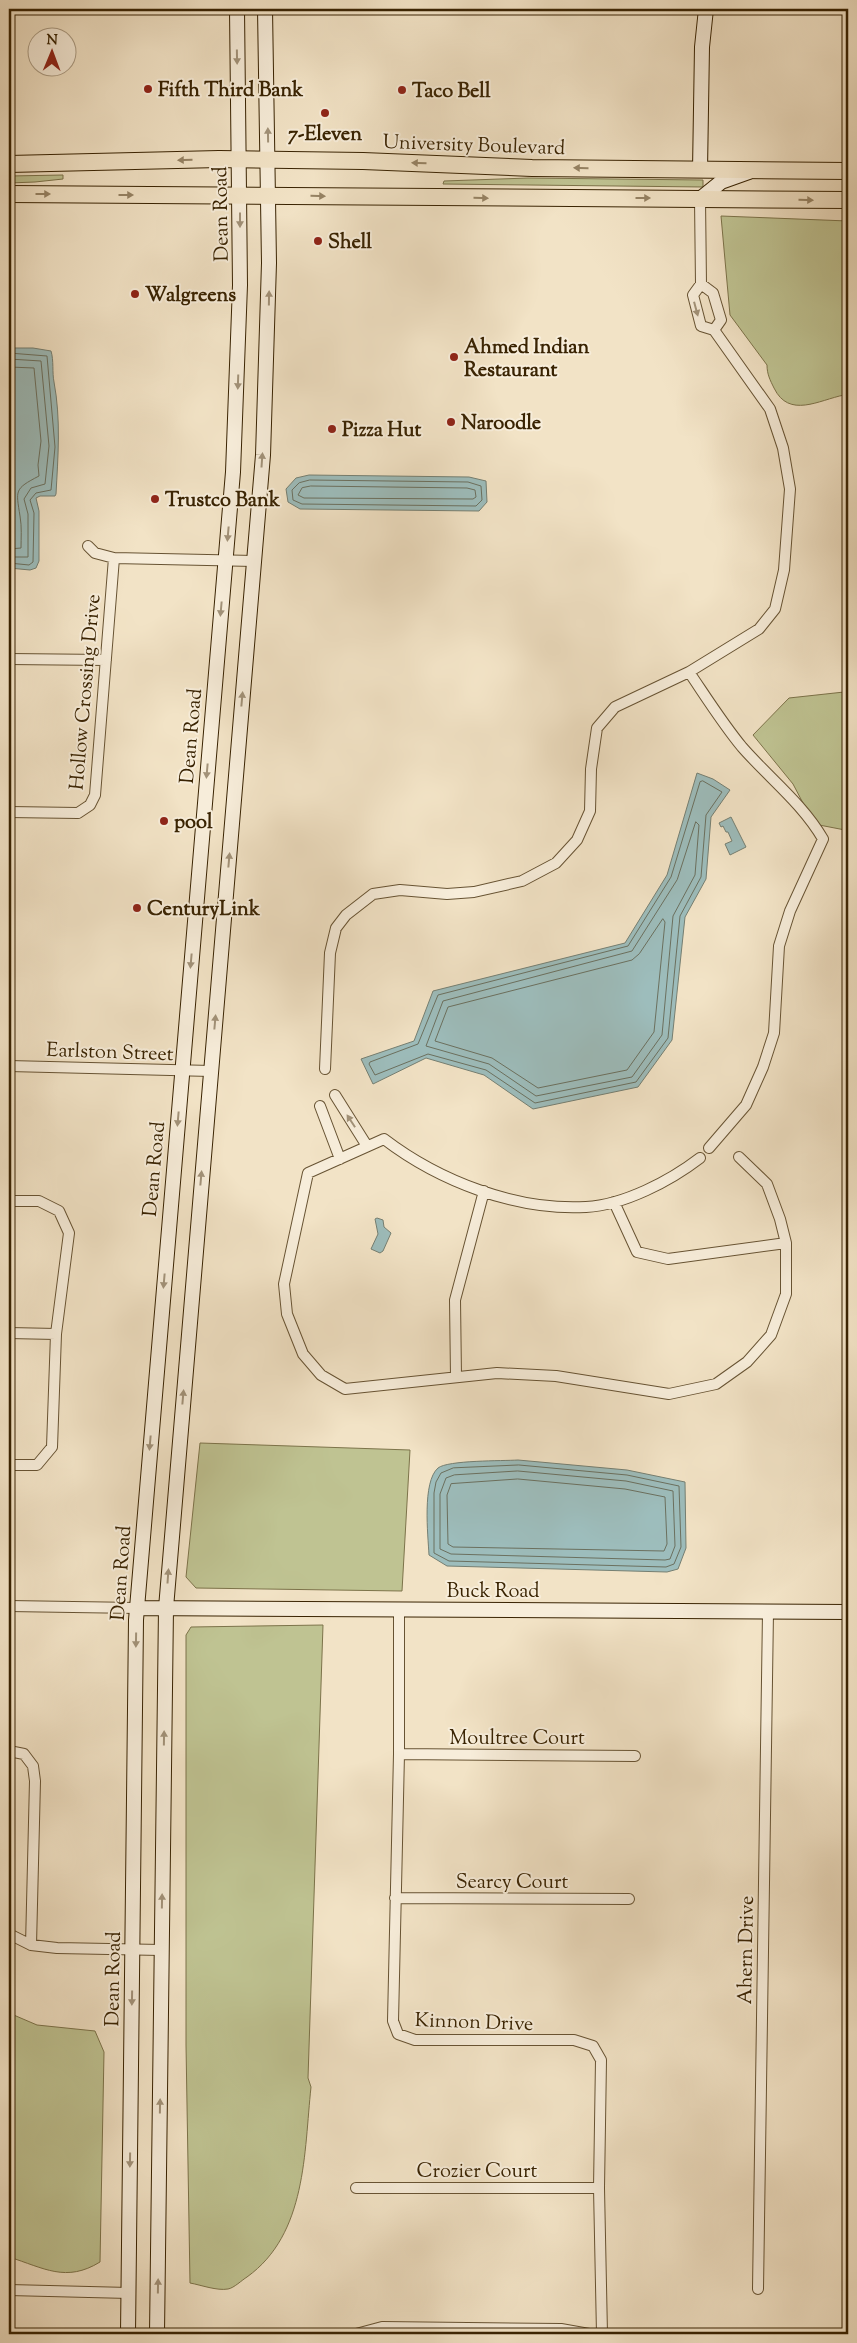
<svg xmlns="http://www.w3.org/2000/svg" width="857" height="2343" font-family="'Sorts Mill Goudy',serif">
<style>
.green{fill:#bfc392;stroke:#7c734a}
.water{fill:#9dbdbc;stroke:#757f72}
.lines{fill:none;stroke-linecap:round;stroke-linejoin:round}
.shore{stroke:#6b705f;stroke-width:1}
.street-casing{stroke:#675333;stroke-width:12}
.secondary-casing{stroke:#392302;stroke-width:16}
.primary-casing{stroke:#392302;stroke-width:18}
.street{stroke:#f7edda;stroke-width:10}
.secondary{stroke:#f7edda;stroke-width:14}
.primary{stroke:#f2e3c6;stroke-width:16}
.oneway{fill:#a29279}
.oneway2{fill:#968364}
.poi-dot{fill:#8f2418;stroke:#f7edda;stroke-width:2}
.labels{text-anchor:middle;stroke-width:4;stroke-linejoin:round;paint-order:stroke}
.poi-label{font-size:20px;font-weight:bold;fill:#392302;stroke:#f7edda;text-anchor:start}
.street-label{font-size:20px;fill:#392302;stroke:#f7edda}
</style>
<rect width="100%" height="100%" fill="#f2e3c6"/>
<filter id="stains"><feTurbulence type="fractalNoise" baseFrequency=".004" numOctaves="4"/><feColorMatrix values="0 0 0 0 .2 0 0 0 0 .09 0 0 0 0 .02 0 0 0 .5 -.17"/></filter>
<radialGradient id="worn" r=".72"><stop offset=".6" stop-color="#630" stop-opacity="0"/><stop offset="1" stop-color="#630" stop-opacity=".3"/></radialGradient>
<path class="green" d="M 63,175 L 63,179 L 35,182 L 9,183 L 9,176 Z
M 528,178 L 703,180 L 703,187 L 443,184 L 444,181 Z
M 721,216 L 848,221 L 848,660 L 844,395 C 819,400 789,419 774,388 C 770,380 767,374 767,365 L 730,315 Z
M 844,692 C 849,738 849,784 845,830 L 814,824 L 793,784 L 753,735 L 789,698 Z
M 200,1443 L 410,1450 L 402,1591 L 196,1588 L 186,1577 Z
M 323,1625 L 308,2078 L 311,2087 C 304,2152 307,2234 247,2277 C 242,2280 234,2288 228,2289 C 217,2291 201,2285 190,2283 L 186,2045 L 186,1635 L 191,1627 Z
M 9,2013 L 37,2025 L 95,2031 L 104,2052 L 100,2262 C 66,2283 44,2268 9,2257 Z"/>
<path class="water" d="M 9,348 L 33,348 L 51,351 C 54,361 52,372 54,382 C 61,419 58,457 56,494 L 55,496 L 40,496 L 36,498 L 39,511 L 39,561 L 36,568 L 30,570 L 9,568 Z
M 309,475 L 469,477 L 486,481 L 487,502 L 479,511 L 300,509 L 288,502 L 286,489 L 296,478 Z
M 697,773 L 713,779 L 730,790 L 711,817 L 706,879 L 685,917 L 672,1040 L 638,1087 L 533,1109 L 484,1075 L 426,1058 L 373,1084 L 361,1059 L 414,1041 L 433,991 L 625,943 L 667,875 Z
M 731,817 L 746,847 L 730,855 L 725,844 L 732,841 L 728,832 L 726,832 L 723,826 L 721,827 L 719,823 Z
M 377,1218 L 383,1220 L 384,1227 L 391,1233 L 383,1251 L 380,1253 L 371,1249 L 378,1234 L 375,1219 Z
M 518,1460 L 627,1470 L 685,1482 L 686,1548 L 678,1569 L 667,1572 L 447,1566 L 429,1555 C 428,1535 422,1482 438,1468 C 448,1460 503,1461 518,1460 Z"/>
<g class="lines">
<path class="shore" d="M 9,353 L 47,356 L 55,447 L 51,490 L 36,493 L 30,500 L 34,513 L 33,562 L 29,565 L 9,563
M 9,359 L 41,361 L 49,446 L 45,484 L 31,488 L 24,499 L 28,514 L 28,557 L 9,557
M 9,367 L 34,368 L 41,441 L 38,465 L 39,476 C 14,489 16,490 20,516 C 22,527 21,538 21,548 L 9,549
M 310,480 L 468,482 L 481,486 L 482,500 L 476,506 L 302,504 L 293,500 L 292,490 L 299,483 Z
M 311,486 L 467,488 L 475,490 L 476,497 L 473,499 L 304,498 L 298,495 L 302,488 Z
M 703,781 L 722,792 L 706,815 L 701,877 L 680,916 L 668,1038 L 636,1082 L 535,1103 L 486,1070 L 428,1054 L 375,1075 L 369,1064 L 370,1062 L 418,1044 L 438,995 L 628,946 L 671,877 L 700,782 Z
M 696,822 L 699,825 L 695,875 L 673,916 L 662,1035 L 632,1077 L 536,1096 L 489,1064 L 426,1046 L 443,1001 L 632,951 L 677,880 Z
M 663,919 L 665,922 L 654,1032 L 627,1070 L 538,1088 L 492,1058 L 435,1041 L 448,1007 L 632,960 L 639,954 Z
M 519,1465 L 627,1475 L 679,1486 L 681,1547 L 674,1564 L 666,1567 L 449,1561 L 434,1553 L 434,1493 L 436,1482 L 441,1473 L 453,1468 Z
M 518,1471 L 626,1481 L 673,1491 L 675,1546 L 670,1559 L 665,1560 L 451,1554 L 440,1549 L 440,1494 L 446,1478 L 454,1475 Z
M 518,1479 L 625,1489 L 665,1497 L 667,1544 L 664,1551 L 453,1547 L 448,1544 L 447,1495 L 451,1484 Z"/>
<defs>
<path id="street" d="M 700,199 L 701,284
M 88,546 L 95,553 L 114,558 L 254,561
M 9,659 L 106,660
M 689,672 C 706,697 723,724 742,747 C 769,778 802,803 823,839 L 790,911 L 779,946 L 774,1033 L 763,1067 L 746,1105 L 709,1148
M 9,812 L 78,813 L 90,805 L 95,795 L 114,558
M 9,1066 L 211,1071
M 325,1069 L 330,953 L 336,928 L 346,915 L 373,894 L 400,890 L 447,894 L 474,892 L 522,881 L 556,863 L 577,840 L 590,811 L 591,769 L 597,728 L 615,707 L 689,672 L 759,629 L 775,609 L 784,570 L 790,489 L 783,448 L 770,409 L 714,330 L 701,326 L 693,295 L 701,284 L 713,293 L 721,320 L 714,330
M 335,1095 L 367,1146
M 320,1106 L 340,1159
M 700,1158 C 670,1181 624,1205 586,1207 C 516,1211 439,1181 384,1139 L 308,1173 L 284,1284 L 287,1314 L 303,1354 L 321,1375 L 345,1389 L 497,1373 L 556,1376 L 669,1394 L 716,1384 L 747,1362 L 771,1335 L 786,1294 L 786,1243 L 780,1219 L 767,1184 L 739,1157
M 9,1201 L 39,1201 L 59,1211 L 69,1233 L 56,1334 L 52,1447 L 37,1465 L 9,1465
M 614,1202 L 637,1252 L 668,1259 L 786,1243
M 9,1333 L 56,1334
M 456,1377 L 455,1300 L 484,1191
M 9,1606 L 137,1608
M 399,1610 L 399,1754 L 393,2021 L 398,2034 L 415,2040 L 574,2040 L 593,2046 L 601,2060 L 599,2188 L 602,2334
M 9,1751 L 24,1754 L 33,1766 L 35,1781 L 31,1945
M 399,1754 L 635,1756
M 395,1898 L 629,1899
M 9,1934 L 31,1945 L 57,1948 L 161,1950
M 356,2188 L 599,2188
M 758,2289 L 768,1612
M 9,2290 L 129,2293
M 356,2334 L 382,2327 L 561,2329 L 589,2334"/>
<path id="secondary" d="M 700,170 L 702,47 L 706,9
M 700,199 L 721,182 L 749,172
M 137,1608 L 848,1612
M 128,2334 L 136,1620 L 233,472 L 240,285 L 237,9
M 157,2334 L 166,1608 L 263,455 L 269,263 L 265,9"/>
<path id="primary" d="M 9,164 L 219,159 L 363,161 L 532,168 L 848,171
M 9,194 L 848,200"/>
</defs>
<use href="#street" class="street-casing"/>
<use href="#secondary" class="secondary-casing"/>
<use href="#primary" class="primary-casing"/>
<use href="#street" class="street"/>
<use href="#secondary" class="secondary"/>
<use href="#primary" class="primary"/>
</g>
<defs><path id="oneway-solid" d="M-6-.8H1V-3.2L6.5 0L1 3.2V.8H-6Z" transform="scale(1.25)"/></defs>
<g class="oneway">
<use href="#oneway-solid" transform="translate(237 57) rotate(89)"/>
<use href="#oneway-solid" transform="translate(268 135) rotate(-91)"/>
<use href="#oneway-solid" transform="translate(240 220) rotate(90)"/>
<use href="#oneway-solid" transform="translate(269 298) rotate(-89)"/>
<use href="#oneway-solid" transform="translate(696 309) rotate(75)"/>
<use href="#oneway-solid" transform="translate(238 382) rotate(92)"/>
<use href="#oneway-solid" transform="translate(262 460) rotate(-86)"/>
<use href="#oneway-solid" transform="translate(228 534) rotate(95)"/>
<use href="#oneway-solid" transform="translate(221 609) rotate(95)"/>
<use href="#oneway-solid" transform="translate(242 699) rotate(-85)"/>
<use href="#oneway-solid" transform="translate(207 771) rotate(95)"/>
<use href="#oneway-solid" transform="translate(229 860) rotate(-85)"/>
<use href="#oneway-solid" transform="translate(191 961) rotate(95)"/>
<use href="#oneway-solid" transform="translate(215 1022) rotate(-85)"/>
<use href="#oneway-solid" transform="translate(178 1119) rotate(95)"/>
<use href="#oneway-solid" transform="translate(351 1121) rotate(-123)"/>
<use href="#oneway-solid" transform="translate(201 1178) rotate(-85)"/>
<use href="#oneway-solid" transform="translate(164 1281) rotate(95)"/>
<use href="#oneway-solid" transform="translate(183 1397) rotate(-85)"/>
<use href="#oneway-solid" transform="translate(150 1443) rotate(95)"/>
<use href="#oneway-solid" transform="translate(168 1576) rotate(-86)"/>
<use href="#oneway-solid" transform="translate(136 1640) rotate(91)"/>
<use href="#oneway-solid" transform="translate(164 1738) rotate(-89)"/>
<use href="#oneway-solid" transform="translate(162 1901) rotate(-89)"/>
<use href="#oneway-solid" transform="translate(132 1998) rotate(91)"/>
<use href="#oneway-solid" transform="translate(160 2106) rotate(-89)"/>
<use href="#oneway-solid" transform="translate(130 2160) rotate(91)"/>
<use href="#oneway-solid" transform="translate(158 2286) rotate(-89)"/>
</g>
<g class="oneway2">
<use href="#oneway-solid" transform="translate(185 160) rotate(179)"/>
<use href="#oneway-solid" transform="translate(419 163) rotate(-178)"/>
<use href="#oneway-solid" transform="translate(581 168) rotate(-179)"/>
<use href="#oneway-solid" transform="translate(43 194)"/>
<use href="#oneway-solid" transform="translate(126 195)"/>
<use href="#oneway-solid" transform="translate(318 196) rotate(1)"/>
<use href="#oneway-solid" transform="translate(481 198) rotate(1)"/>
<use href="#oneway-solid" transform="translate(643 198)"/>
<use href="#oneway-solid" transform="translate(806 200) rotate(1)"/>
</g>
<g class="poi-dot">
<circle cx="148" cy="89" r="5"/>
<circle cx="402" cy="90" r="5"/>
<circle cx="325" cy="113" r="5"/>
<circle cx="318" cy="241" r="5"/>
<circle cx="135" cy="294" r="5"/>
<circle cx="454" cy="357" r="5"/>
<circle cx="451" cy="422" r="5"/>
<circle cx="332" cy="429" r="5"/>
<circle cx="155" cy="499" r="5"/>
<circle cx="164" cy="821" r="5"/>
<circle cx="137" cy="908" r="5"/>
</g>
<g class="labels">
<g class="poi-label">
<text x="158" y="96">Fifth Third Bank</text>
<text x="412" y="97">Taco Bell</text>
<text x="325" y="140" text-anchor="middle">7-Eleven</text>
<text x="328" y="248">Shell</text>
<text x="145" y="301">Walgreens</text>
<text x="464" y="353">Ahmed Indian<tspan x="464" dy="23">Restaurant</tspan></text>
<text x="461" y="429">Naroodle</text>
<text x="342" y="436">Pizza Hut</text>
<text x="165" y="506">Trustco Bank</text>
<text x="174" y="828">pool</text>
<text x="147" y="915">CenturyLink</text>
</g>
<g class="street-label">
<text transform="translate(474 144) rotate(2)" y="7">University Boulevard</text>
<text transform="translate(220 214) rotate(-91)" y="7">Dean Road</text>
<text transform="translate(84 692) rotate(-85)" y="7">Hollow Crossing Drive</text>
<text transform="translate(190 736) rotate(-85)" y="7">Dean Road</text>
<text transform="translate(110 1051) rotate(2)" y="7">Earlston Street</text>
<text transform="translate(153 1169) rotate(-85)" y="7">Dean Road</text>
<text transform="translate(120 1573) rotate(-86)" y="7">Dean Road</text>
<text x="493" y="1597">Buck Road</text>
<text x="517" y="1744">Moultree Court</text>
<text x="512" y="1888">Searcy Court</text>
<text transform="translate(745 1950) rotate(-89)" y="7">Ahern Drive</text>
<text transform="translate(112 1979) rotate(-89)" y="7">Dean Road</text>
<text transform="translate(474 2021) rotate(2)" y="7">Kinnon Drive</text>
<text x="477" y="2177">Crozier Court</text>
</g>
</g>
<rect width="857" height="2343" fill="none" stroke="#f2e3c6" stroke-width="30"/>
<rect x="10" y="10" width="837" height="2323" fill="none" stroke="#392302" stroke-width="2.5"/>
<rect x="15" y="15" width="827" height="2313" fill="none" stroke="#392302"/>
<g transform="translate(52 52) rotate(1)"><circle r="24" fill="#f7edda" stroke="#ab9c84"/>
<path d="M0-4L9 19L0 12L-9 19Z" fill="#8f2418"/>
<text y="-8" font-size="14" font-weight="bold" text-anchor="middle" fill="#392302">N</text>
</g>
<rect width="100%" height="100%" filter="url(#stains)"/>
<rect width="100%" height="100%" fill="url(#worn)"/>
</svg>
